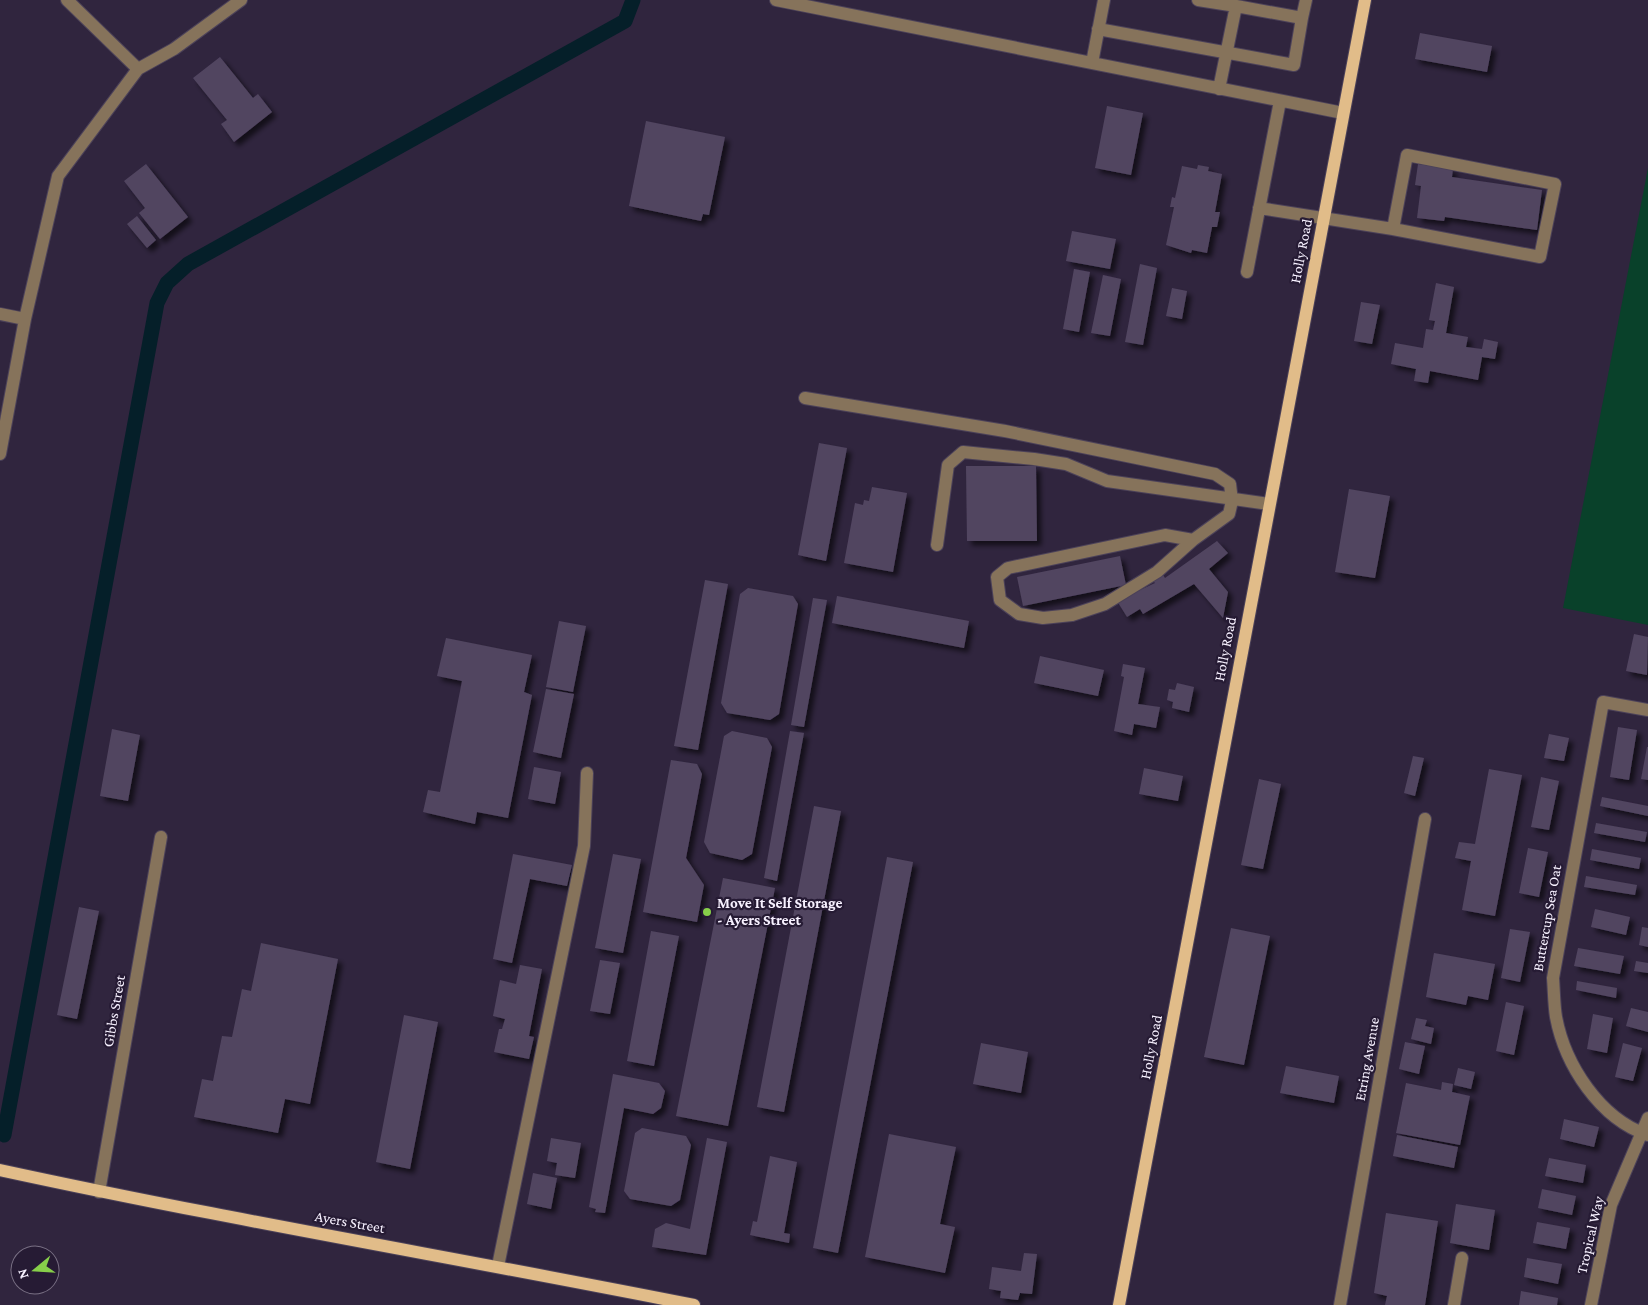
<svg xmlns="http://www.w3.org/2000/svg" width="1648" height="1305" font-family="'Crimson Pro',serif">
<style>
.green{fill:#09412a}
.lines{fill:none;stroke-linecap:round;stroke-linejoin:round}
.canal{stroke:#051f29;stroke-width:15}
.building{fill:#514560;filter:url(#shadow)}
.minor-casing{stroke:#4c4259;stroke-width:14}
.major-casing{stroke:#4c4259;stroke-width:14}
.minor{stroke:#86735b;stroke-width:12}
.major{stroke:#e1bc89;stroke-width:12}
.poi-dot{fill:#87cf4a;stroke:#261b34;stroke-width:2}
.labels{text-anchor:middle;stroke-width:4.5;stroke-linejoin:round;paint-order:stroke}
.street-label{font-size:15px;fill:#f7f1ff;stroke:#261b34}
.poi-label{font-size:15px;font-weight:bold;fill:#f7f1ff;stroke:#261b34;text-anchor:start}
</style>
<defs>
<filter id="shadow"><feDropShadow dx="4.5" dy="4.5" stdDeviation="2.5" flood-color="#0009"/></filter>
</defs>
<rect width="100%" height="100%" fill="#30253e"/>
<path class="green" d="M 1648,168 L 1648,625 L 1563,608 Z"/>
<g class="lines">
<path class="canal" d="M 4,1135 L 157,303 L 167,283 L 188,264 L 625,21 L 633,0"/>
</g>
<path class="building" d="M 1420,33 L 1492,46 L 1487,72 L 1415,59 Z
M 220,57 L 253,98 L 258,94 L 272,112 L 234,142 L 221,124 L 227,120 L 193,78 Z
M 1107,106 L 1143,113 L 1131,175 L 1095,168 Z
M 646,121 L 725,137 L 709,215 L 703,214 L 701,221 L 629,206 Z
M 146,164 L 188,217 L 160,239 L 139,213 L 145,208 L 124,181 Z
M 1418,164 L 1453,169 L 1452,177 L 1542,190 L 1537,230 L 1445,217 L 1444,221 L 1417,218 L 1421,186 L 1415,185 Z
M 1198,165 L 1209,167 L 1208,171 L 1222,174 L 1215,212 L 1220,212 L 1217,227 L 1212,227 L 1207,253 L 1192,250 L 1191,253 L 1166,245 L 1174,207 L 1170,207 L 1172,197 L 1175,198 L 1182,166 L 1197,169 Z
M 137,216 L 156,240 L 147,248 L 127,224 Z
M 1072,231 L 1116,239 L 1110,269 L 1066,261 Z
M 1140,264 L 1157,268 L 1143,345 L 1125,342 Z
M 1074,269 L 1090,272 L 1079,332 L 1063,329 Z
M 1103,275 L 1121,279 L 1110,336 L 1091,333 Z
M 1436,283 L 1454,287 L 1446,333 L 1468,337 L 1466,347 L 1482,349 L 1484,339 L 1498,342 L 1495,359 L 1482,357 L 1478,380 L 1430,371 L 1428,383 L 1414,381 L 1416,369 L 1391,364 L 1395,343 L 1423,348 L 1426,329 L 1433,330 L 1435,321 L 1429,320 Z
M 1172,288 L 1187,291 L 1182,319 L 1166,316 Z
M 1361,302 L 1380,305 L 1372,344 L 1354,341 Z
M 819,443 L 847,448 L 826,561 L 798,555 Z
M 966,466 L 1036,466 L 1037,541 L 967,541 Z
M 872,487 L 907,493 L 893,572 L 844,563 L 855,503 L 863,505 L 864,500 L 869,501 Z
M 1349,489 L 1390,496 L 1375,578 L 1335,572 Z
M 1217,541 L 1228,553 L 1209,569 L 1228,592 L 1223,618 L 1194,584 L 1143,614 L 1140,609 L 1127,617 L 1117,601 L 1155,583 L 1153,581 L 1163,575 L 1165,578 Z
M 1120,556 L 1126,585 L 1023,606 L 1017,577 Z
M 705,580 L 728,584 L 698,750 L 674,746 Z
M 748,588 L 793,596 L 798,604 L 779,714 L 770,720 L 727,713 L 721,703 L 740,594 Z
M 837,596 L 969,621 L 964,648 L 832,623 Z
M 813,598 L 827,600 L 804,727 L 791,725 Z
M 559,621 L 586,626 L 573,692 L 546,687 Z
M 1634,634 L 1648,637 L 1647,675 L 1626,671 Z
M 446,638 L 532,655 L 524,692 L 532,695 L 508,818 L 477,812 L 475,824 L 423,812 L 428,790 L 440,792 L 462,681 L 437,676 Z
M 1040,656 L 1104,670 L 1098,696 L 1034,683 Z
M 1123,664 L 1145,668 L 1138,704 L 1160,707 L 1156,728 L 1134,724 L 1132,735 L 1114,731 L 1124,677 L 1121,676 Z
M 1177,683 L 1194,687 L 1189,712 L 1172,708 L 1173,702 L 1167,700 L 1169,689 L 1175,690 Z
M 546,689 L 574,694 L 561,758 L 533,752 Z
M 1618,727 L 1637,730 L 1629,780 L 1610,777 Z
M 112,729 L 140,735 L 128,801 L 100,796 Z
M 732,731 L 767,738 L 772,747 L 752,854 L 742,860 L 710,853 L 704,842 L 724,736 Z
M 790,731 L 804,733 L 777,881 L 764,878 Z
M 1549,734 L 1569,738 L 1564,761 L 1544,758 Z
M 1647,747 L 1648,747 L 1648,780 L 1641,779 Z
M 1413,756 L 1424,758 L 1415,796 L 1404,793 Z
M 671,760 L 697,764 L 702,774 L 686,858 L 704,885 L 697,922 L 643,912 Z
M 534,767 L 561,772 L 555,804 L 528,799 Z
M 1144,768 L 1183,776 L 1178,801 L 1139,794 Z
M 1489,769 L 1522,775 L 1495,916 L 1462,910 L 1471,861 L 1455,858 L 1459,842 L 1475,844 Z
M 1541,777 L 1559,781 L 1549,830 L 1531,827 Z
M 1259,779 L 1281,784 L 1263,869 L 1241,865 Z
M 1602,797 L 1648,806 L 1648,816 L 1600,806 Z
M 814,806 L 841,811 L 784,1112 L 757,1107 Z
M 1596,823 L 1647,832 L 1645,842 L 1594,833 Z
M 1528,848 L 1548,852 L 1539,897 L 1519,893 Z
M 1592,849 L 1641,858 L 1639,869 L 1590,860 Z
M 513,854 L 572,865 L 567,886 L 530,879 L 512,963 L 493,959 Z
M 613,854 L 641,859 L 623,953 L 595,948 Z
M 887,857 L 913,862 L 838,1253 L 813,1248 Z
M 1586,876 L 1637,885 L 1635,895 L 1584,887 Z
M 723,878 L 775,888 L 728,1126 L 676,1116 Z
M 79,907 L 99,911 L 77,1019 L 57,1015 Z
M 1595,909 L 1630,917 L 1626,935 L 1591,927 Z
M 1642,927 L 1648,928 L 1648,947 L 1639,945 Z
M 1231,928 L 1270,936 L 1244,1065 L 1204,1057 Z
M 1510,929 L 1530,932 L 1520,982 L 1501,978 Z
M 651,931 L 679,936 L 654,1066 L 627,1061 Z
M 261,943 L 338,959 L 310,1104 L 285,1099 L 278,1133 L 194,1117 L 202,1079 L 213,1081 L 222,1036 L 232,1037 L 242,989 L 251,991 Z
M 1578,948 L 1624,956 L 1620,974 L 1574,966 Z
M 1434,953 L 1495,964 L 1488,1000 L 1468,996 L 1466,1005 L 1426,997 Z
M 600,960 L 620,963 L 610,1014 L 590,1011 Z
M 1636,961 L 1648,963 L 1648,973 L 1634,971 Z
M 520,965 L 542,969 L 529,1036 L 534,1037 L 529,1059 L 494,1052 L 499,1029 L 502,1029 L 505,1019 L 493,1016 L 500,980 L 516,984 Z
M 1577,981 L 1617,988 L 1616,998 L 1576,990 Z
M 1506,1002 L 1524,1006 L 1514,1055 L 1496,1051 Z
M 1631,1008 L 1648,1012 L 1648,1032 L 1626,1026 Z
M 1593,1014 L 1613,1018 L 1607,1053 L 1587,1049 Z
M 404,1015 L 438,1022 L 410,1169 L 376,1162 Z
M 1416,1018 L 1427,1020 L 1425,1026 L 1434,1028 L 1431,1044 L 1411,1039 Z
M 1405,1042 L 1425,1046 L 1419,1074 L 1399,1069 Z
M 981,1043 L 1028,1052 L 1021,1093 L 973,1084 Z
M 1623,1043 L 1642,1048 L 1633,1081 L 1615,1077 Z
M 1286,1066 L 1339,1076 L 1334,1103 L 1280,1093 Z
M 1458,1068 L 1475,1072 L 1471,1089 L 1454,1085 Z
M 613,1074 L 659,1083 L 665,1091 L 661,1108 L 653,1114 L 624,1108 L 605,1213 L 595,1212 L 596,1209 L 589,1207 Z
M 1442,1082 L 1453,1084 L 1452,1092 L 1470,1096 L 1460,1145 L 1396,1133 L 1406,1083 L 1441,1090 Z
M 1564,1119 L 1599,1127 L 1594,1147 L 1560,1139 Z
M 642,1128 L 686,1136 L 691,1145 L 680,1200 L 671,1206 L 630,1199 L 624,1191 L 635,1133 Z
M 889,1134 L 956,1147 L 940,1224 L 955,1227 L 945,1273 L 865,1257 Z
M 1397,1135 L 1458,1147 L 1454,1168 L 1393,1156 Z
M 551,1138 L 581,1143 L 575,1178 L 555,1175 L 557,1163 L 547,1161 Z
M 707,1138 L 727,1142 L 706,1255 L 652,1247 L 655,1229 L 666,1223 L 690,1229 Z
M 770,1156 L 797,1162 L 784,1233 L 790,1234 L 789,1243 L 750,1235 L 753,1221 L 757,1222 Z
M 1549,1158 L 1586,1165 L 1583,1183 L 1545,1176 Z
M 533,1173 L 557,1178 L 551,1209 L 527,1204 Z
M 1542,1189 L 1576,1196 L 1572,1215 L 1538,1208 Z
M 1456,1204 L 1495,1210 L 1489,1250 L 1450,1243 Z
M 1386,1213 L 1438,1221 L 1425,1305 L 1385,1305 L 1387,1296 L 1374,1293 Z
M 1537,1222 L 1570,1228 L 1566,1249 L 1533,1243 Z
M 1024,1253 L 1037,1254 L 1032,1294 L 1020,1293 L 1018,1300 L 1000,1298 L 1001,1291 L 989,1289 L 992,1267 L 1021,1271 Z
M 1527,1258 L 1562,1264 L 1558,1284 L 1524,1277 Z
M 1521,1291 L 1558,1298 L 1557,1305 L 1519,1305 Z"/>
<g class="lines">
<defs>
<path id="minor" d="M 67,0 L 138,69
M 776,0 L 1343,113
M 1198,0 L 1236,6 L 1219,89
M 1302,18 L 1306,0
M 1098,29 L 1294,65 L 1302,18 L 1236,6
M 1092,63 L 1104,0
M 1259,208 L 1393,229 L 1540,257 L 1555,184 L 1407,155 L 1393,229
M 1247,272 L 1280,101
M 0,314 L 25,319
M 805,398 L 1005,431 L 1215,474 L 1230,484 L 1232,501 L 1229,514 L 1193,540 L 1157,572 L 1105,604 L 1072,615 L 1043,618 L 1019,614 L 1000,600 L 997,577 L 1008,568 L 1165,535 L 1193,540
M 0,454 L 25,319 L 58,176 L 138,69 L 174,49 L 241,0
M 937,545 L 948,465 L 963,452 L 1034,459 L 1066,464 L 1107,481 L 1269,504
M 1648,710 L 1603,702 L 1553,978 C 1554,991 1554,1005 1556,1017 C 1565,1065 1600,1119 1648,1135
M 99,1192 L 161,837
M 498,1266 L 584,846 L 587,773
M 1340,1305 L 1425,819
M 1454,1305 L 1462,1258
M 1591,1305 L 1611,1205 L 1648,1118"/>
<path id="major" d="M 0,1170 C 230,1220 463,1259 694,1305
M 1119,1305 L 1365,0"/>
</defs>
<use href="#minor" class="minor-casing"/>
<use href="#major" class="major-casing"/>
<use href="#minor" class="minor"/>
<use href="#major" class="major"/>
</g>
<circle class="poi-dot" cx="707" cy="912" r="5"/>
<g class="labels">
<g class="street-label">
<text transform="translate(1301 251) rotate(-79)" y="5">Holly Road</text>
<text transform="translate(1225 649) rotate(-79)" y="5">Holly Road</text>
<text transform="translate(1547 918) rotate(-80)" y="5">Buttercup Sea Oat</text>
<text transform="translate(114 1011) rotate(-80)" y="5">Gibbs Street</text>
<text transform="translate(1151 1047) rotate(-79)" y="5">Holly Road</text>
<text transform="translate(1367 1059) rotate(-80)" y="5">Etring Avenue</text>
<text transform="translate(350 1222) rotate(10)" y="5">Ayers Street</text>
<text transform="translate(1590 1235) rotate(-77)" y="5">Tropical Way</text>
</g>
<g class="poi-label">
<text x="717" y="908">Move It Self Storage<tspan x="717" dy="17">- Ayers Street</tspan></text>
</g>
</g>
<g transform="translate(35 1270) rotate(252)"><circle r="24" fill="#261b34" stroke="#7a7185"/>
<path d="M0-4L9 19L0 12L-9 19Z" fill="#87cf4a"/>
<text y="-8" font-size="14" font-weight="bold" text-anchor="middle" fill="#f7f1ff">N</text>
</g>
</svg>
